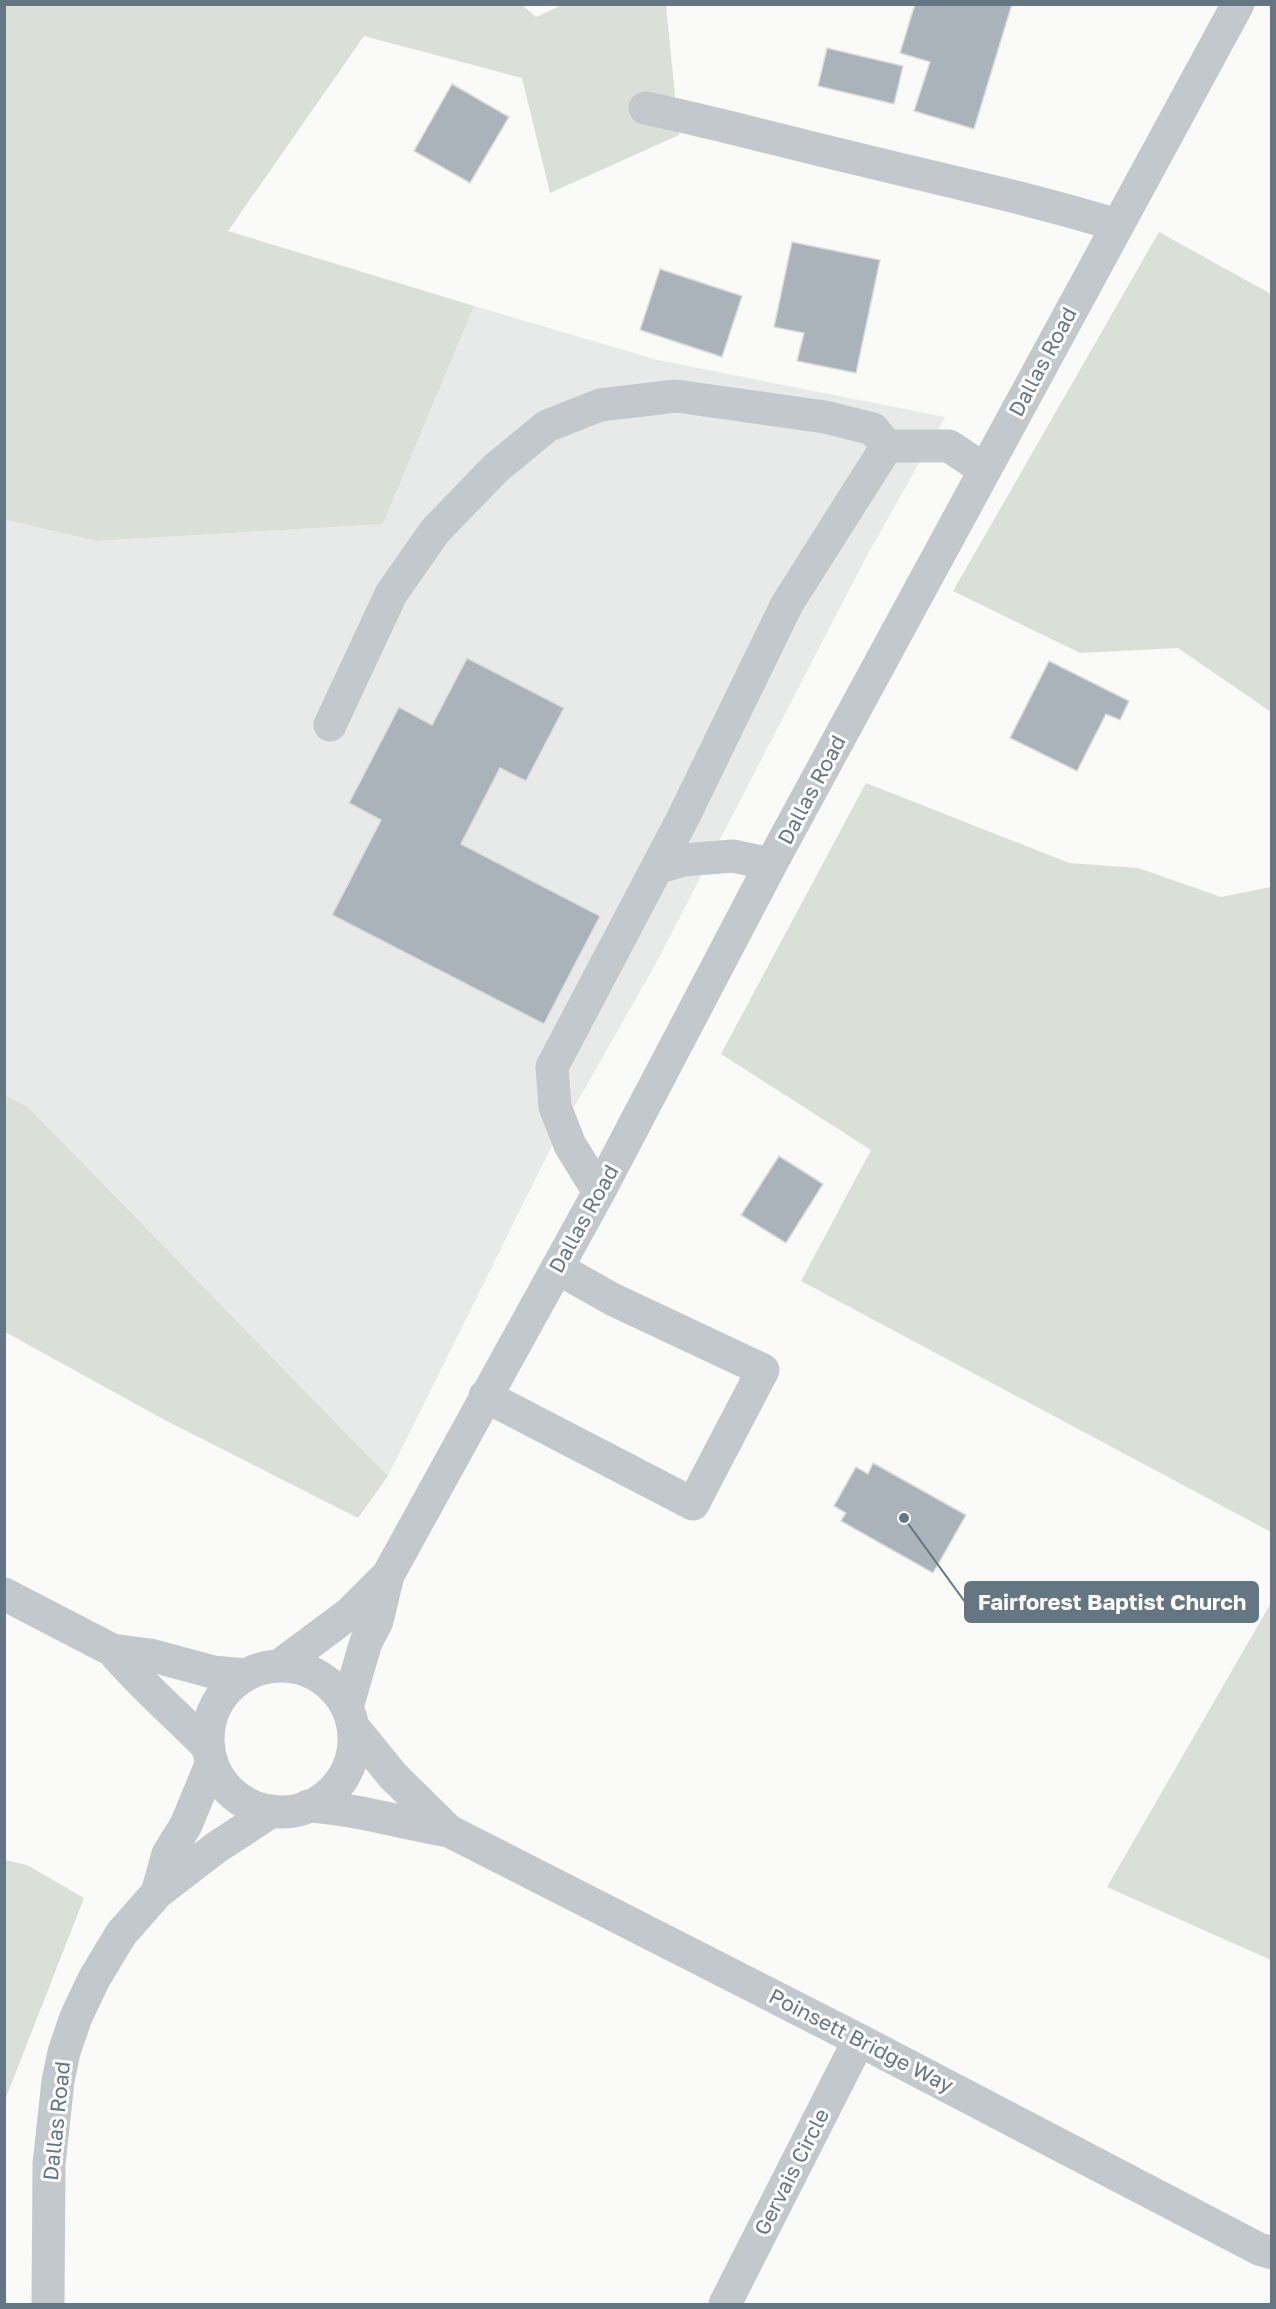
<svg xmlns="http://www.w3.org/2000/svg" width="1276" height="2309" font-family="'Golos Text',sans-serif">
<style>
.built{fill:#e8e9e9}
.green{fill:#dadfd7}
.building{fill:#aab3b9;stroke:#dcdcda;stroke-width:1.5}
.lines{fill:none;stroke-linecap:round;stroke-linejoin:round}
.minor{stroke:#c3c8cc;stroke-width:33}
.labels{text-anchor:middle;stroke-width:6;stroke-linejoin:round;paint-order:stroke}
.street-label{font-size:21px;fill:#657683;stroke:#fff}
.leader{fill:none;stroke:#657683;stroke-width:2}
.callout-dot{fill:#657683;stroke:#fff;stroke-width:2}
.callout{fill:#657683;stroke:#657683;stroke-width:2}
.callout-label{font-size:22px;text-anchor:middle;font-weight:bold;fill:#fff}
</style>
<rect width="100%" height="100%" fill="#fafaf8"/>
<path class="built" d="M 474,306 L 658,360 L 945,417 L 864,561 L 655,965 L 551,1148 L 388,1476 L 28,1107 L 5,1095 L 4,520 L 97,541 L 383,524 Z"/>
<path class="green" d="M 521,4 L 536,17 L 562,5 L 666,5 L 679,135 L 550,193 L 522,78 L 364,36 L 228,231 L 474,306 L 383,524 L 97,541 L 5,520 L 5,5 Z
M 1159,232 L 1271,294 L 1271,712 L 1178,648 L 1080,653 L 953,591 Z
M 866,783 L 1069,863 L 1138,868 L 1221,897 L 1271,887 L 1271,1532 L 801,1281 L 871,1150 L 721,1054 Z
M 5,1095 L 28,1107 L 388,1476 L 358,1518 L 163,1419 L 5,1332 Z
M 1271,1603 L 1271,1960 L 1107,1887 Z
M 5,1860 L 27,1865 L 84,1898 L 5,2100 Z"/>
<path class="building" d="M 915,4 L 1012,4 L 974,129 L 914,111 L 930,62 L 900,53 Z
M 827,48 L 903,66 L 894,104 L 818,86 Z
M 452,84 L 509,117 L 470,183 L 414,151 Z
M 792,242 L 880,260 L 856,373 L 797,361 L 804,333 L 774,327 Z
M 660,269 L 742,296 L 722,357 L 640,330 Z
M 467,658 L 564,708 L 526,781 L 500,768 L 461,844 L 600,916 L 544,1024 L 332,915 L 381,820 L 349,803 L 399,707 L 432,725 Z
M 1049,661 L 1129,701 L 1120,720 L 1106,714 L 1077,771 L 1010,738 Z
M 779,1156 L 823,1184 L 786,1243 L 741,1215 Z
M 873,1463 L 966,1515 L 933,1573 L 841,1521 L 846,1513 L 834,1506 L 856,1467 L 868,1474 Z"/>
<g class="lines">
<path class="minor" d="M 645,108 C 718,123 789,143 862,160 C 947,181 1033,199 1117,225
M 330,725 L 391,594 L 435,531 L 496,468 L 547,426 L 600,405 L 676,396 L 825,417 L 873,429 L 887,446
M 657,868 L 683,860 L 733,856 L 771,864
M 599,1192 L 570,1145 L 555,1107 L 552,1067 L 682,820 L 787,604 L 887,446 L 949,446 L 985,470
M 485,1396 L 693,1504 L 763,1370 L 612,1299 L 557,1268
M 388,1575 L 599,1192 L 771,864 L 1238,4
M 4,1594 L 112,1650 L 150,1655 L 213,1672 L 245,1675
M 112,1650 C 141,1685 177,1715 209,1748
M 279,1666 L 350,1613 L 388,1575 L 377,1621 L 366,1642 L 347,1707
M208 1739a73 73 0 1 1 146 0a73 73 0 1 1-146 0Z
M 354,1728 L 393,1776 L 449,1831 L 859,2040 L 1259,2249 L 1272,2253
M 308,1806 C 356,1809 402,1823 449,1831
M 157,1893 L 168,1854 L 186,1825 L 212,1762
M 48,2304 L 49,2164 L 58,2081 L 64,2052 L 76,2017 L 94,1979 L 121,1934 L 157,1893 L 217,1847 L 272,1811
M 725,2304 L 859,2040"/>
</g>
<g class="labels">
<g class="street-label">
<text transform="translate(1043 362) rotate(-62)" y="7">Dallas Road</text>
<text transform="translate(812 790) rotate(-62)" y="7">Dallas Road</text>
<text transform="translate(584 1219) rotate(-61)" y="7">Dallas Road</text>
<text transform="translate(861 2041) rotate(27)" y="7">Poinsett Bridge Way</text>
<text transform="translate(57 2121) rotate(-84)" y="7">Dallas Road</text>
<text transform="translate(792 2172) rotate(-63)" y="7">Gervais Circle</text>
</g>
</g>
<path class="leader" d="M904 1518L965 1602"/>
<circle class="callout-dot" cx="904" cy="1518" r="6"/>
<rect class="callout" x="965" y="1582" width="293" height="40" rx="6"/>
<g class="callout-label">
<text x="1112" y="1610">Fairforest Baptist Church</text>
</g>
<rect width="1276" height="2309" fill="none" stroke="#657683" stroke-width="12"/>
</svg>
